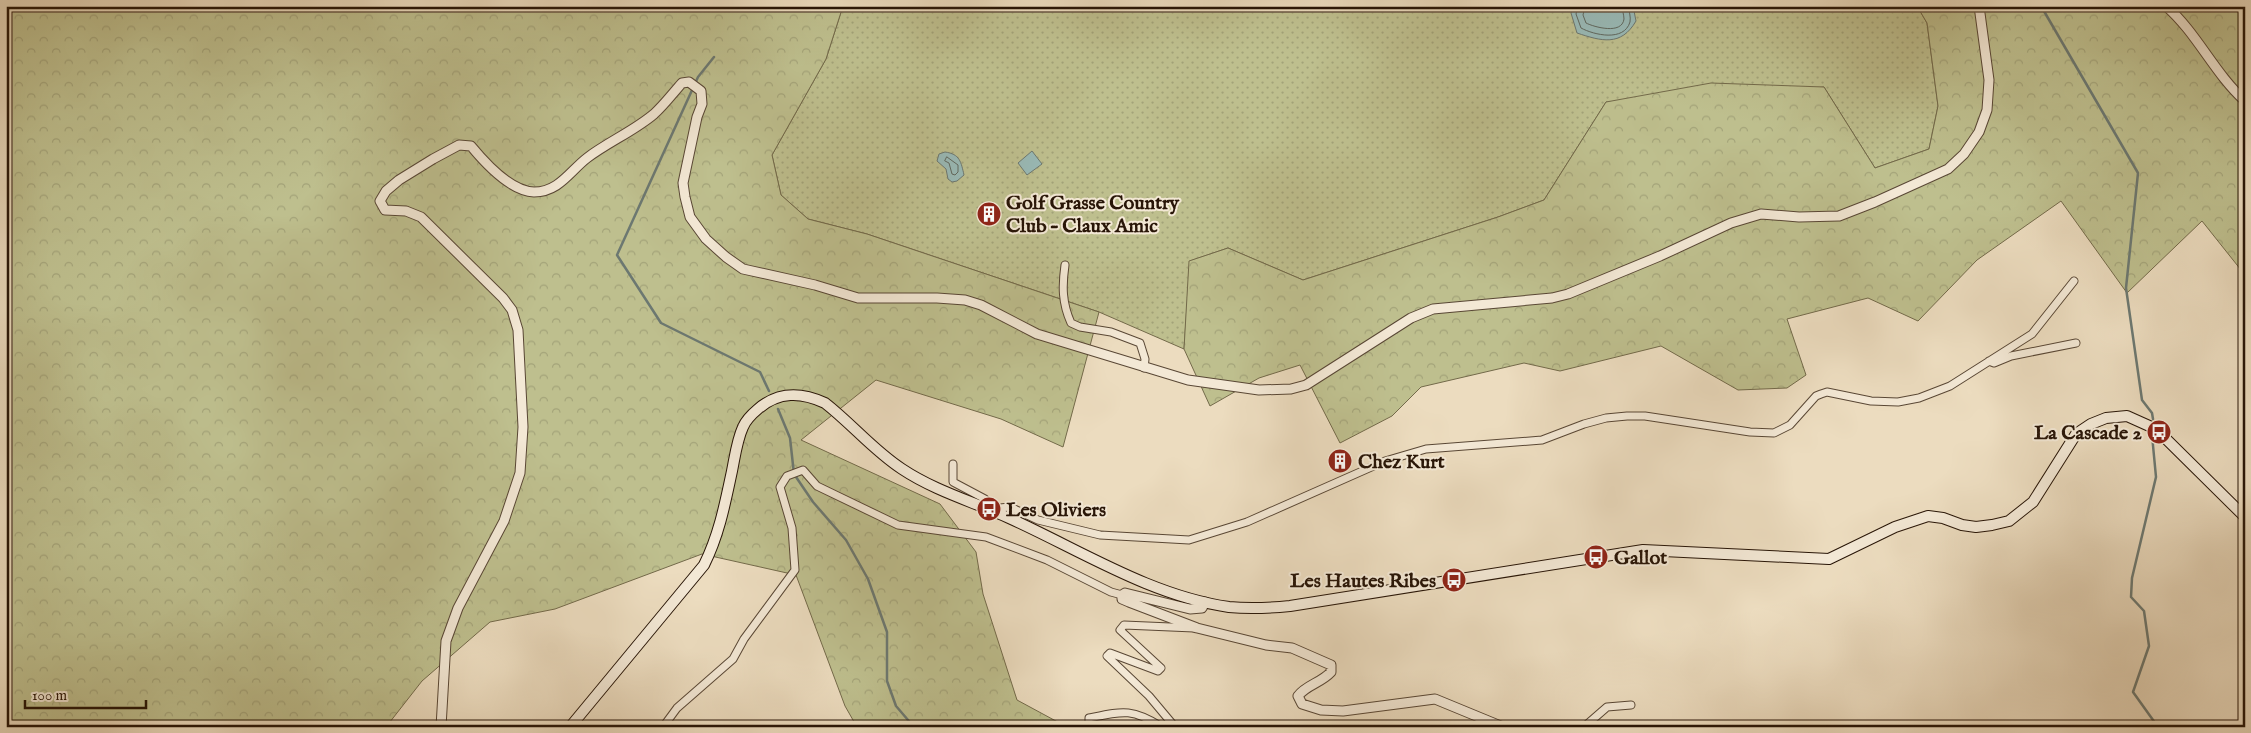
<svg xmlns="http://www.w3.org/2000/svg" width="2251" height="733" font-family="'IM FELL English',serif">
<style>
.grass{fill:url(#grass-dots);stroke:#736a4a}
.forest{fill:url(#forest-crowns);stroke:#736a4a}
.water{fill:#99bab7;stroke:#6c7871}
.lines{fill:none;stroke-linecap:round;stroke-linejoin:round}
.shore{stroke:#60685f;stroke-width:1}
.stream{stroke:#6c7871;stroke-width:2.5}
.minor-casing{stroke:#594735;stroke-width:9}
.tertiary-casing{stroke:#594735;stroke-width:11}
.secondary-casing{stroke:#281507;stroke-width:12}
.minor{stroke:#f3e8d5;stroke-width:7}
.tertiary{stroke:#f3e8d5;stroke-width:9}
.secondary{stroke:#f3e8d5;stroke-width:10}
.labels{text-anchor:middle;stroke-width:4;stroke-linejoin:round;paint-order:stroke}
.poi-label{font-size:20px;font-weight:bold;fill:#281507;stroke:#f3e8d5;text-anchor:start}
</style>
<defs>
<pattern id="grass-dots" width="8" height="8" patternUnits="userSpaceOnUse" patternTransform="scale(1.25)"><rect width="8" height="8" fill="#bebf8e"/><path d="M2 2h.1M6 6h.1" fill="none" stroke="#a3a379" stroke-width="1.8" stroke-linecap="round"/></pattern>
<pattern id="forest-crowns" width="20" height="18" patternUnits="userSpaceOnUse" patternTransform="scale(1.25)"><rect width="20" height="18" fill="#bebf8e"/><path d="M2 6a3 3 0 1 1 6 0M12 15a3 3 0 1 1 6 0" fill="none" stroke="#a3a379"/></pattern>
</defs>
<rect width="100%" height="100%" fill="#ecdcbf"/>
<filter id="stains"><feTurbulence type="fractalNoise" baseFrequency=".004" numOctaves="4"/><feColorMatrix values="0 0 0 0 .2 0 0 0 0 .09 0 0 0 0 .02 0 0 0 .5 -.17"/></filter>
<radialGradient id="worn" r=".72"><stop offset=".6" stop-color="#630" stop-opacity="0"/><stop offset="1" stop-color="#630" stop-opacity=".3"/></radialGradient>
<path class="grass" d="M 843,6 L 1917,6 L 1927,23 L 1938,106 L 1929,149 L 1875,168 L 1824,87 L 1606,102 L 1544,200 L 1498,217 L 1303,280 L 1228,248 L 1190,261 L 1184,349 L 1099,312 L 867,234 L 808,219 L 781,195 L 772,155 L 826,59 Z"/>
<path class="forest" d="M 6,6 L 843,6 L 826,59 L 772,155 L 781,195 L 808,219 L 867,234 L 1099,312 L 1063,447 L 1001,419 L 876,380 L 801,440 L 940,504 L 976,552 L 983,594 L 1017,700 L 1067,727 L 857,727 L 845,706 L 796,575 L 702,554 L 555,609 L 490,622 L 422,681 L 386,727 L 6,727 Z
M 1917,6 L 2245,6 L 2245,275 L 2202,221 L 2127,293 L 2061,201 L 1977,260 L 1918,321 L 1868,298 L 1787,319 L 1806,375 L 1787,388 L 1738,390 L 1661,346 L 1560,371 L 1524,363 L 1421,387 L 1392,416 L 1340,443 L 1300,365 L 1259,378 L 1210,406 L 1184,349 L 1189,261 L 1228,248 L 1303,280 L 1498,217 L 1544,200 L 1606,102 L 1711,83 L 1824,87 L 1875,168 L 1929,149 L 1938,106 L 1927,23 Z"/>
<path class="water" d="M 1574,6 L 1633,6 L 1636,21 C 1621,47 1601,41 1577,33 L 1571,13 Z
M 1032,151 L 1042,164 L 1027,175 L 1018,163 Z
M 945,152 C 960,154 961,162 964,175 L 957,181 L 952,182 L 948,179 L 946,169 L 937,161 L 939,154 Z"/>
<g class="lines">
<path class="shore" d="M 1578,6 L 1576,14 L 1581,28 C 1594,35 1624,42 1630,22 C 1631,17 1629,11 1628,6
M 1585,6 L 1583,15 L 1586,23 C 1594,27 1622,35 1624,19 C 1624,15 1622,10 1622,6
M 947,157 L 958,165 L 958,172 L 955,175 L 952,174 L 949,163 L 945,161 Z"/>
<path class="stream" d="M 2041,6 L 2138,173 L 2126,288 L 2142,400 L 2152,413 L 2153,419
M 714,57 L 698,77 L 617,255 L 661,323 L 760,372 L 769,391
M 778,409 L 790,438 L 794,474 L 813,502 L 846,540 L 868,579 L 887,632 L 887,681 L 896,706 L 914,727
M 2152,435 L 2156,477 L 2132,578 L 2131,597 L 2144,611 L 2149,646 L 2133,692 L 2158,727"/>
<defs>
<path id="minor" d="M 2241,6 L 2245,11
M 1065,265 C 1062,286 1062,303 1071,323 L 1080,327 L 1111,332 L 1140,343 L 1145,359 L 1144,368
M 1989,361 L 1994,363 L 2011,356 L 2076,343
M 953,464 L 953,482 L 985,499 L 989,509 L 1010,507 L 1038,520 L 1100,535 L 1189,540 L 1247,522 L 1385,461 L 1426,449 L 1542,440 L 1584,424 L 1606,418 L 1627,416 L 1645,416 L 1750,432 L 1774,433 L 1790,425 L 1816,396 L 1821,394 L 1827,392 L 1871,401 L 1898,402 L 1919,398 L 1950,386 L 2032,334 L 2074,281
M 663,727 L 677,708 L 733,659 L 744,639 L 795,570 L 792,528 L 780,487 L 787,476 L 803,470 L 817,486 L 898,525 L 986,537 L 1047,560 L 1111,592 L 1122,595
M 1095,727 L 1089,723 L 1089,718 C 1123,711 1132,708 1162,727
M 1175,727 L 1149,696 L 1107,656 L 1110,653 L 1158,671 L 1161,668 L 1120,630 L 1124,625 L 1194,628
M 1584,727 L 1607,707 L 1631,705"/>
<path id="tertiary" d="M 2166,6 C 2197,33 2214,73 2245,101
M 1205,602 L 1202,608 L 1190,609 L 1125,593 L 1122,595 L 1122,599 L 1129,602 L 1197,628 L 1266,645 L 1292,648 L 1331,665 L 1331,672 C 1321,683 1306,685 1298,696 L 1302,704 L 1321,710 L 1343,711 L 1435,699 L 1503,727
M 441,727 L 446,641 L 458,608 L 504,521 L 520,473 L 523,427 L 518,330 L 512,310 L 503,298 L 421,217 L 406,211 L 385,210 L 380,201 L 386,191 L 399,180 L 433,159 L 459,145 L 471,146 C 485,163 510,191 534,192 C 559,192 570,171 587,158 C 608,142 634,131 654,114 C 664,105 673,93 682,83 L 689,82 L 701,91 L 702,104 L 697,117 L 683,183 L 685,197 L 690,217 L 706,239 L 726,257 L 743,269 L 815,285 L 858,298 L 937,298 L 965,300 L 981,305 L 1037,334 L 1188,380 L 1259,390 L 1291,389 L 1306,385 L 1411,318 L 1433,309 L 1552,298 L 1568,294 L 1660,256 L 1731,223 L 1761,214 L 1799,217 L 1839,216 L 1875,202 L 1948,169 L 1964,154 L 1979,132 L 1987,110 L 1989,80 L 1979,6"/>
<path id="secondary" d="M 570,727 L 704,565 C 719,535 725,504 732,471 C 735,456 737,440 743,427 C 746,420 752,414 758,409 C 779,391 801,392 825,403 C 852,424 874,451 902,469 C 935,491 974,502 1009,518 C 1080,550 1151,596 1229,607 C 1249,609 1270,608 1290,606 L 1643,550 L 1829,559 L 1895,527 L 1928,516 L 1943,518 L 1962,525 L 1976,527 L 1992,525 L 2009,521 L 2033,502 L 2076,434 L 2091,424 L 2106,418 L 2127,416 L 2156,429 L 2245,517"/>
</defs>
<use href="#minor" class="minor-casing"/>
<use href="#tertiary" class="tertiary-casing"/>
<use href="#secondary" class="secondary-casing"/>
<use href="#minor" class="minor"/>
<use href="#tertiary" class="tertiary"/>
<use href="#secondary" class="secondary"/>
</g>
<defs>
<symbol id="building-disc" viewBox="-11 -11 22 22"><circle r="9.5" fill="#8f2418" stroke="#f3e8d5"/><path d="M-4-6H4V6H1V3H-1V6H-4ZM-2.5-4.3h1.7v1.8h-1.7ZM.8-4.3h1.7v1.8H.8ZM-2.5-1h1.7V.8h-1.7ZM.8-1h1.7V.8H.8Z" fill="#fff"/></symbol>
<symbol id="bus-disc" viewBox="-11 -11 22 22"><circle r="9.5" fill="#8f2418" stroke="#f3e8d5"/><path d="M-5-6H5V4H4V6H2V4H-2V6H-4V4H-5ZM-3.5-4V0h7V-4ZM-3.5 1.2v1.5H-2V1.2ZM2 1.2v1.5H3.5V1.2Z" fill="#fff"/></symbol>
</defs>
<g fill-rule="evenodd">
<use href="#building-disc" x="975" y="200" width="28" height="28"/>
<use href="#bus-disc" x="2145" y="418" width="28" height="28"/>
<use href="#building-disc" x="1326" y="447" width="28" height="28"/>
<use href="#bus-disc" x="975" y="495" width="28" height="28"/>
<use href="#bus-disc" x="1582" y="543" width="28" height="28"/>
<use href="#bus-disc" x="1440" y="566" width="28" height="28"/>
</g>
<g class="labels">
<g class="poi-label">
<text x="1006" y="209">Golf Grasse Country<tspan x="1006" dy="23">Club – Claux Amic</tspan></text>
<text x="2142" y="439" text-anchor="end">La Cascade 2</text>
<text x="1358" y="468">Chez Kurt</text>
<text x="1006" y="516">Les Oliviers</text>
<text x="1614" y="564">Gallot</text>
<text x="1436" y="587" text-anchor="end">Les Hautes Ribes</text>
</g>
</g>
<rect width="2251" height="733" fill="none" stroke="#ecdcbf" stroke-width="25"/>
<rect x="8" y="8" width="2236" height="718" fill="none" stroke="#281507" stroke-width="2.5"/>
<rect x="12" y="12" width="2226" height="708" fill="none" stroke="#281507"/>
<path d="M25 700v8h121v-8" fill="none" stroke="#281507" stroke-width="2.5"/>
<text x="32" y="700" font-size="15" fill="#281507" stroke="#f3e8d5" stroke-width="4" paint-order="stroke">100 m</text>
<rect width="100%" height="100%" filter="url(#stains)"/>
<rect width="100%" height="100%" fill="url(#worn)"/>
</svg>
